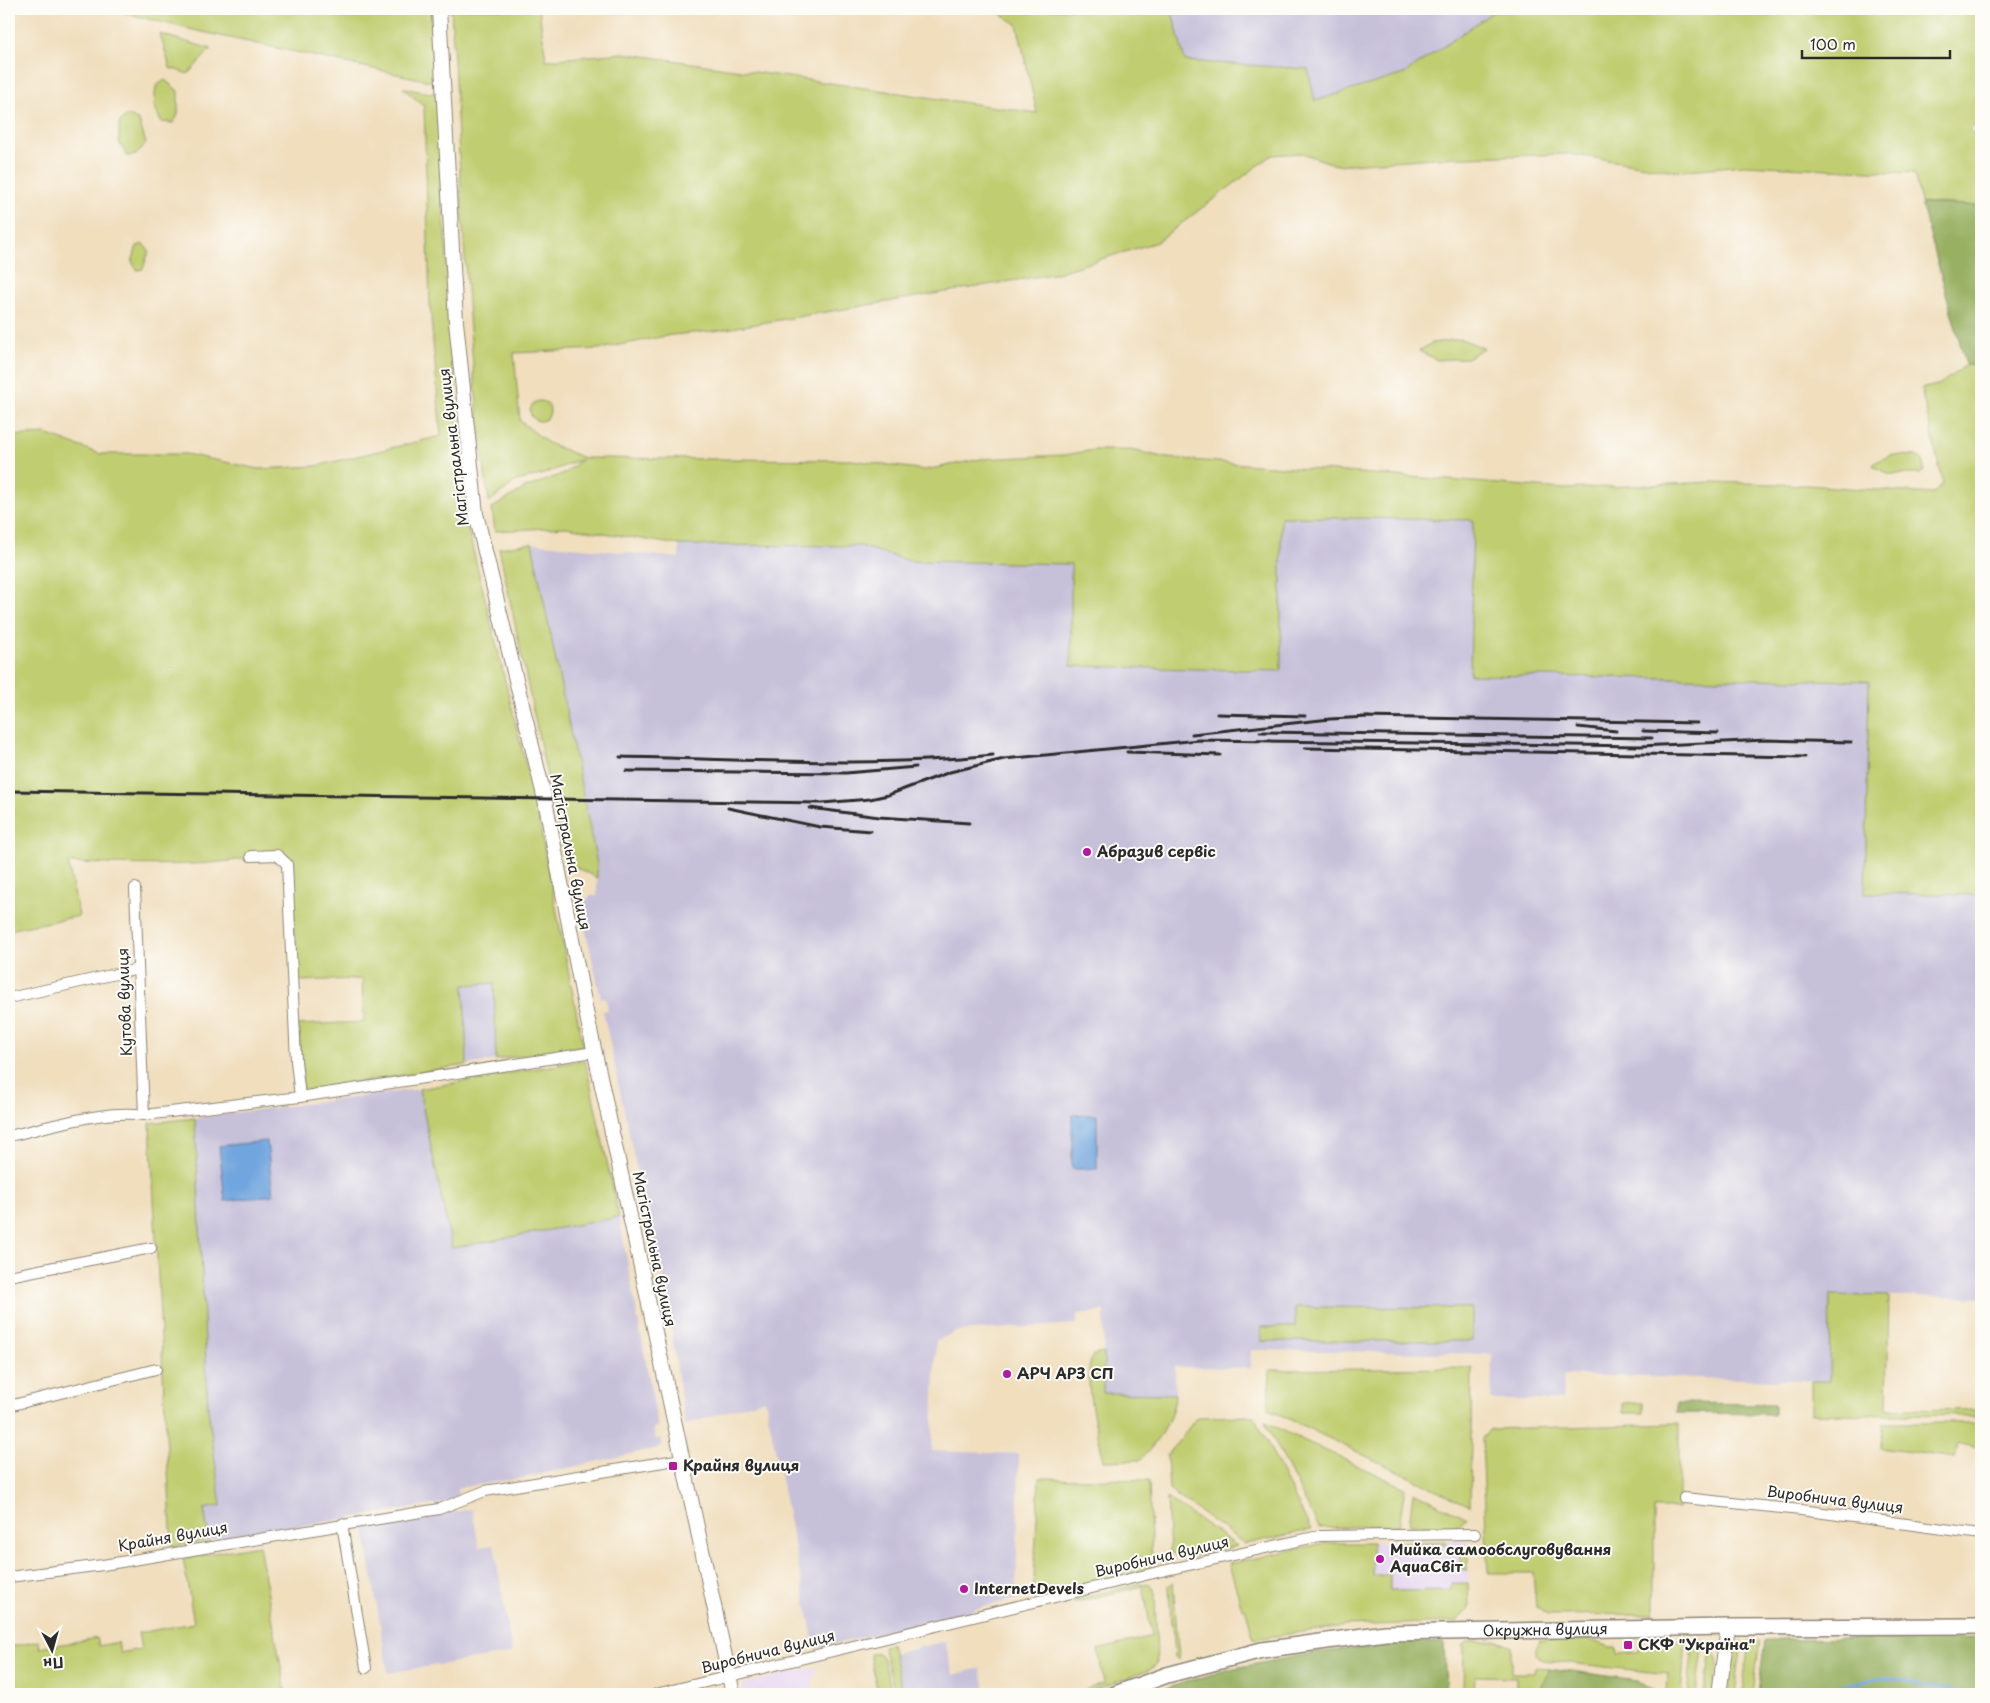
<svg xmlns="http://www.w3.org/2000/svg" width="1990" height="1703" font-family="'Playpen Sans',sans-serif">
<style>
.built{fill:#e4d3f1}
.industrial{fill:#c6c0d9}
.green{fill:#c0cd6f;stroke:#767c4d}
.forest{fill:#98b062;stroke:#626e46}
.water{fill:#71a5de;stroke:#4e6884}
.lines{fill:none;stroke-linecap:round;stroke-linejoin:round}
.stream{stroke:#71a5de;stroke-width:3}
.street-casing{stroke:#8e8474;stroke-width:12}
.secondary-casing{stroke:#8e8474;stroke-width:16}
.primary-casing{stroke:#8e8474;stroke-width:18}
.street{stroke:#fff;stroke-width:10}
.secondary{stroke:#fff;stroke-width:14}
.primary{stroke:#fff;stroke-width:15}
.rail{stroke:#2b2b2b;stroke-width:3}
.poi-dot{fill:#b5179e;stroke:#fdfcf7;stroke-width:2}
.labels{text-anchor:middle;stroke-width:4;stroke-linejoin:round;paint-order:stroke}
.street-label{font-size:15px;fill:#2b2b2b;stroke:#fdfcf7}
.poi-label{font-size:15px;font-weight:bold;fill:#2b2b2b;stroke:#fdfcf7;text-anchor:start}
</style>
<rect width="100%" height="100%" fill="#fdfcf7"/>
<filter id="ink" filterUnits="userSpaceOnUse"><feTurbulence type="fractalNoise" baseFrequency=".02" numOctaves="2"/><feDisplacementMap in="SourceGraphic" scale="10" xChannelSelector="R" yChannelSelector="G"/><feConvolveMatrix kernelMatrix="1 2 1 2 8 2 1 2 1" color-interpolation-filters="sRGB"/></filter>
<filter id="wash" filterUnits="userSpaceOnUse"><feTurbulence type="fractalNoise" baseFrequency=".0096" numOctaves="4" result="noise"/><feDisplacementMap in="SourceGraphic" scale="20" xChannelSelector="R" yChannelSelector="G"/><feGaussianBlur stdDeviation="1.12" result="paint"/><feColorMatrix in="noise" values="0 0 0 0 0 0 0 0 0 0 0 0 0 0 0 0 0 1.4 0 .05"/><feComposite in="paint" operator="in"/></filter>
<g filter="url(#wash)">
<rect width="100%" height="100%" fill="#f0debd"/>
<path class="built" d="M 1467,1540 L 1468,1583 L 1451,1583 L 1451,1590 L 1390,1591 L 1373,1575 L 1372,1543 Z
M 817,1667 L 810,1694 L 743,1694 L 743,1685 L 747,1683 Z"/>
<path class="industrial" d="M 1171,9 L 1497,9 L 1404,74 L 1314,101 L 1308,69 L 1185,61 Z
M 1981,516 L 1981,1297 L 1830,1295 L 1829,1381 L 1564,1375 L 1562,1400 L 1491,1400 L 1492,1354 L 1251,1350 L 1251,1368 L 1175,1367 L 1175,1394 L 1103,1393 L 1104,1311 L 1077,1314 L 1077,1324 L 958,1331 L 936,1341 L 932,1451 L 1019,1454 L 1016,1599 L 815,1649 L 765,1399 L 685,1425 L 664,1279 L 648,1208 L 642,1195 L 603,1011 L 608,1010 L 607,1004 L 605,998 L 601,998 L 580,906 L 591,896 L 597,896 L 597,864 L 532,543 L 679,558 L 679,545 L 860,546 L 909,561 L 1072,564 L 1071,665 L 1280,671 L 1281,517 L 1473,520 L 1473,548 Z
M 494,983 L 496,1060 L 467,1065 L 464,985 Z
M 419,1089 L 452,1248 L 619,1217 L 658,1427 L 653,1428 L 655,1439 L 660,1438 L 662,1447 L 528,1477 L 457,1488 L 458,1497 L 438,1504 L 209,1540 L 204,1509 L 221,1506 L 208,1409 L 195,1118 Z
M 472,1509 L 479,1547 L 494,1545 L 512,1653 L 388,1673 L 364,1527 Z
M 945,1641 L 953,1675 L 980,1668 L 987,1694 L 895,1694 L 894,1689 L 902,1687 L 894,1654 Z"/>
<path class="green" d="M 109,9 L 431,9 L 434,82 L 193,30 Z
M 451,9 L 539,9 L 546,60 L 623,53 L 1037,113 L 1017,24 L 994,10 L 952,12 L 951,9 L 1171,9 L 1185,61 L 1308,69 L 1315,101 L 1404,74 L 1497,9 L 1981,9 L 1981,118 L 1970,130 L 1981,142 L 1981,206 L 1921,202 L 1914,173 L 1744,165 L 1676,171 L 1570,154 L 1435,158 L 1336,165 L 1302,153 L 1272,155 L 1157,242 L 1053,274 L 714,331 L 671,335 L 599,349 L 514,353 L 520,421 L 548,443 L 584,458 L 852,460 L 925,470 L 981,459 L 1064,455 L 1094,450 L 1131,450 L 1167,458 L 1564,489 L 1713,482 L 1806,485 L 1933,494 L 1943,483 L 1921,389 L 1940,384 L 1966,365 L 1981,366 L 1981,895 L 1865,893 L 1869,681 L 1470,675 L 1473,520 L 1281,517 L 1281,671 L 1071,666 L 1071,564 L 909,561 L 860,546 L 679,545 L 566,527 L 495,531 L 492,508 L 525,488 L 565,473 L 582,459 L 541,475 L 516,481 L 489,502 C 465,339 461,173 451,9 Z
M 160,34 L 211,49 L 188,74 L 170,68 Z
M 165,80 L 178,91 L 178,115 L 173,123 L 161,122 L 154,106 L 156,86 Z
M 403,88 L 436,94 L 463,509 L 536,806 L 583,1046 L 496,1060 L 494,983 L 464,985 L 467,1065 L 303,1091 L 298,1025 L 364,1022 L 362,979 L 296,981 L 291,863 L 279,851 C 218,870 133,864 68,863 L 79,916 L 9,930 L 9,436 L 46,434 L 100,454 L 186,454 L 259,469 L 316,466 L 441,436 L 430,305 L 424,106 Z
M 128,115 L 139,121 L 146,143 L 136,155 L 127,156 L 119,142 L 119,123 Z
M 143,244 L 149,251 L 143,269 L 137,270 L 132,262 L 137,246 Z
M 1461,339 L 1484,348 L 1467,358 L 1437,360 L 1419,351 L 1432,343 Z
M530 411a10 10 0 1 1 20 0a10 10 0 1 1-20 0Z
M 1891,455 L 1916,456 L 1923,460 L 1924,471 L 1920,474 L 1890,474 L 1874,467 L 1874,463 Z
M 532,543 L 597,864 L 597,878 L 565,862 L 499,548 Z
M 585,1060 L 619,1217 L 452,1248 L 419,1089 Z
M 195,1118 L 208,1409 L 221,1506 L 204,1509 L 209,1540 L 172,1547 L 150,1123 Z
M 1830,1295 L 1889,1296 L 1887,1409 L 1981,1410 L 1981,1416 L 1811,1414 L 1811,1381 L 1829,1381 Z
M 1295,1307 L 1472,1308 L 1472,1341 L 1261,1341 L 1261,1327 L 1295,1327 Z
M 1104,1353 L 1103,1393 L 1175,1394 C 1174,1419 1157,1443 1140,1460 L 1104,1461 C 1098,1434 1081,1379 1093,1355 Z
M 1472,1368 L 1470,1506 L 1268,1409 L 1270,1370 Z
M 1623,1403 L 1643,1403 L 1643,1413 L 1623,1413 Z
M 1254,1416 L 1311,1530 L 1245,1544 L 1169,1490 L 1167,1456 L 1197,1417 Z
M 1265,1422 L 1405,1488 L 1399,1525 L 1319,1528 Z
M 1884,1423 L 1981,1423 L 1981,1449 L 1958,1443 L 1955,1458 L 1880,1448 Z
M 1679,1424 L 1679,1509 L 1654,1509 L 1654,1614 L 1547,1615 L 1536,1607 L 1533,1573 L 1488,1573 L 1482,1439 L 1490,1429 Z
M 1039,1478 L 1149,1480 L 1152,1568 L 1033,1596 Z
M 1413,1492 L 1467,1518 L 1457,1527 L 1409,1525 Z
M 1167,1498 L 1237,1546 L 1180,1559 L 1170,1551 Z
M 1446,1541 L 1446,1544 L 1397,1545 L 1397,1542 Z
M 1323,1543 L 1372,1543 L 1373,1575 L 1390,1575 L 1390,1591 L 1451,1590 L 1451,1583 L 1468,1583 L 1469,1609 L 1456,1622 L 1345,1626 L 1254,1639 L 1245,1608 L 1242,1609 L 1229,1564 Z
M 259,1545 L 286,1694 L 9,1694 L 9,1647 L 39,1641 L 40,1648 L 97,1638 L 99,1646 L 118,1642 L 120,1653 L 141,1649 L 138,1633 L 194,1623 L 183,1558 Z
M 1460,1549 L 1468,1549 L 1468,1570 L 1460,1570 Z
M 1173,1582 L 1179,1660 L 1175,1657 L 1173,1624 L 1171,1624 L 1169,1586 Z
M 1138,1584 L 1149,1584 L 1155,1592 L 1157,1664 L 1153,1668 L 1084,1694 L 1073,1694 L 1104,1683 L 1098,1650 L 1152,1636 L 1143,1586 L 1073,1603 L 1079,1598 Z
M 1588,1639 L 1609,1647 L 1616,1647 L 1617,1654 L 1639,1653 L 1640,1646 L 1658,1642 L 1686,1641 L 1681,1694 L 1667,1694 L 1668,1674 L 1543,1660 C 1534,1654 1534,1649 1540,1640 Z
M 1694,1640 L 1703,1642 L 1696,1694 L 1687,1694 Z
M 1760,1640 L 1753,1694 L 1742,1694 L 1749,1641 Z
M 1469,1641 L 1499,1641 L 1511,1647 L 1511,1673 L 1534,1673 L 1535,1667 L 1549,1668 L 1539,1694 L 1516,1694 L 1516,1677 L 1475,1676 L 1474,1694 L 1463,1694 L 1464,1645 Z
M 1742,1641 L 1735,1694 L 1728,1694 L 1734,1650 Z
M 891,1644 L 902,1687 L 894,1689 L 883,1646 Z
M 1710,1649 L 1714,1650 L 1717,1665 L 1713,1694 L 1704,1694 Z
M 878,1653 L 883,1657 L 892,1694 L 878,1694 L 870,1654 Z"/>
<path class="forest" d="M 1921,203 L 1981,206 L 1981,366 L 1966,365 Z
M 1677,1403 L 1774,1404 L 1774,1414 L 1677,1413 Z
M 1981,1638 L 1981,1694 L 1758,1694 L 1765,1640 Z
M 1404,1642 L 1444,1643 L 1446,1694 L 1147,1694 L 1229,1669 L 1314,1653 Z
M 1549,1668 L 1637,1680 L 1659,1694 L 1539,1694 Z"/>
<path class="water" d="M 1072,1115 L 1097,1115 L 1097,1169 L 1072,1169 Z
M 267,1141 L 273,1195 L 225,1201 L 219,1146 Z"/>
<g class="lines">
<path class="stream" d="M 1787,1694 L 1885,1678 L 1961,1692 L 1981,1691"/>
</g>
</g>
<g filter="url(#ink)">
<g class="lines">
<defs>
<path id="street" d="M 251,856 L 277,855 L 287,864 L 296,1061 L 300,1097
M 135,888 L 144,1115
M 9,998 L 138,969
M 9,1136 C 49,1127 104,1109 144,1115 L 300,1097 L 594,1052
M 9,1276 L 151,1248
M 9,1406 L 156,1369
M 1684,1498 L 1801,1510 L 1981,1534
M 342,1524 L 366,1668
M 9,1577 L 103,1565 L 439,1509 L 485,1491 L 682,1459
M 656,1694 L 1162,1571 L 1319,1536 L 1475,1534"/>
<path id="secondary" d="M 439,9 L 456,322 L 476,514 L 545,800 L 585,1007 L 733,1694
M 1719,1694 L 1728,1627"/>
<g id="primary">
<path id="s1" d="M 1115,1694 L 1167,1675 L 1262,1650 L 1385,1633 L 1728,1627 L 1981,1626"/>
</g>
</defs>
<use href="#street" class="street-casing"/>
<use href="#secondary" class="secondary-casing"/>
<use href="#primary" class="primary-casing"/>
<use href="#street" class="street"/>
<use href="#secondary" class="secondary"/>
<use href="#primary" class="primary"/>
<path class="rail" d="M 1217,714 L 1305,716
M 1362,717 L 1697,723
M 1578,727 L 1616,731
M 1643,731 L 1718,733
M 1260,732 L 1652,738
M 1192,734 L 1330,719 L 1369,717
M 1305,748 L 1805,757
M 1127,752 L 1220,755
M 620,757 C 743,759 872,768 993,755
M 626,771 L 846,773 L 916,767
M 9,791 L 822,803 L 870,799 L 888,795 L 950,772 L 1004,759 L 1199,740 L 1640,746 L 1766,740 L 1851,742
M 728,808 L 820,827 L 871,831
M 810,808 L 879,817 L 969,823"/>
</g>
</g>
<g class="poi-dot">
<circle cx="1087" cy="852" r="5"/>
<circle cx="1007" cy="1374" r="5"/>
<rect x="668" y="1461" width="10" height="10" rx="2.5"/>
<circle cx="1380" cy="1559" r="5"/>
<circle cx="964" cy="1589" r="5"/>
<rect x="1623" y="1640" width="10" height="10" rx="2.5"/>
</g>
<g class="labels">
<g class="street-label">
<text transform="translate(454 447) rotate(-97)" y="5">Магістральна вулиця</text>
<text transform="translate(570 852) rotate(79)" y="5">Магістральна вулиця</text>
<text transform="translate(125 1002) rotate(-92)" y="5">Кутова вулиця</text>
<text transform="translate(654 1249) rotate(78)" y="5">Магістральна вулиця</text>
<text transform="translate(1835 1500) rotate(7)" y="5">Виробнича вулиця</text>
<text transform="translate(173 1537) rotate(-10)" y="5">Крайня вулиця</text>
<text transform="translate(1162 1557) rotate(-13)" y="5">Виробнича вулиця</text>
<text dy="5" stroke="none"><textPath href="#s1" startOffset="438">Окружна вулиця</textPath></text>
<text transform="translate(768 1652) rotate(-14)" y="5">Виробнича вулиця</text>
</g>
<g class="poi-label">
<text x="1097" y="857">Абразив сервіс</text>
<text x="1017" y="1379">АРЧ АРЗ СП</text>
<text x="683" y="1471">Крайня вулиця</text>
<text x="1390" y="1555">Мийка самообслуговування<tspan x="1390" dy="17">AquaСвіт</tspan></text>
<text x="974" y="1594">InternetDevels</text>
<text x="1638" y="1650">СКФ "Україна"</text>
</g>
</g>
<rect width="1990" height="1703" fill="none" stroke="#fdfcf7" stroke-width="30"/>
<g transform="translate(52 1650) rotate(174)" stroke="#fdfcf7" stroke-width="4" paint-order="stroke">
<path d="M0-4L9 19L0 12L-9 19Z" fill="#2b2b2b"/>
<text y="-8" font-size="14" font-weight="bold" text-anchor="middle" fill="#2b2b2b">Пн</text>
</g>
<path d="M1802 50v8h148v-8" fill="none" stroke="#2b2b2b" stroke-width="2.5"/>
<text x="1810" y="50" font-size="15" fill="#2b2b2b" stroke="#fdfcf7" stroke-width="4" paint-order="stroke">100 m</text>
</svg>
